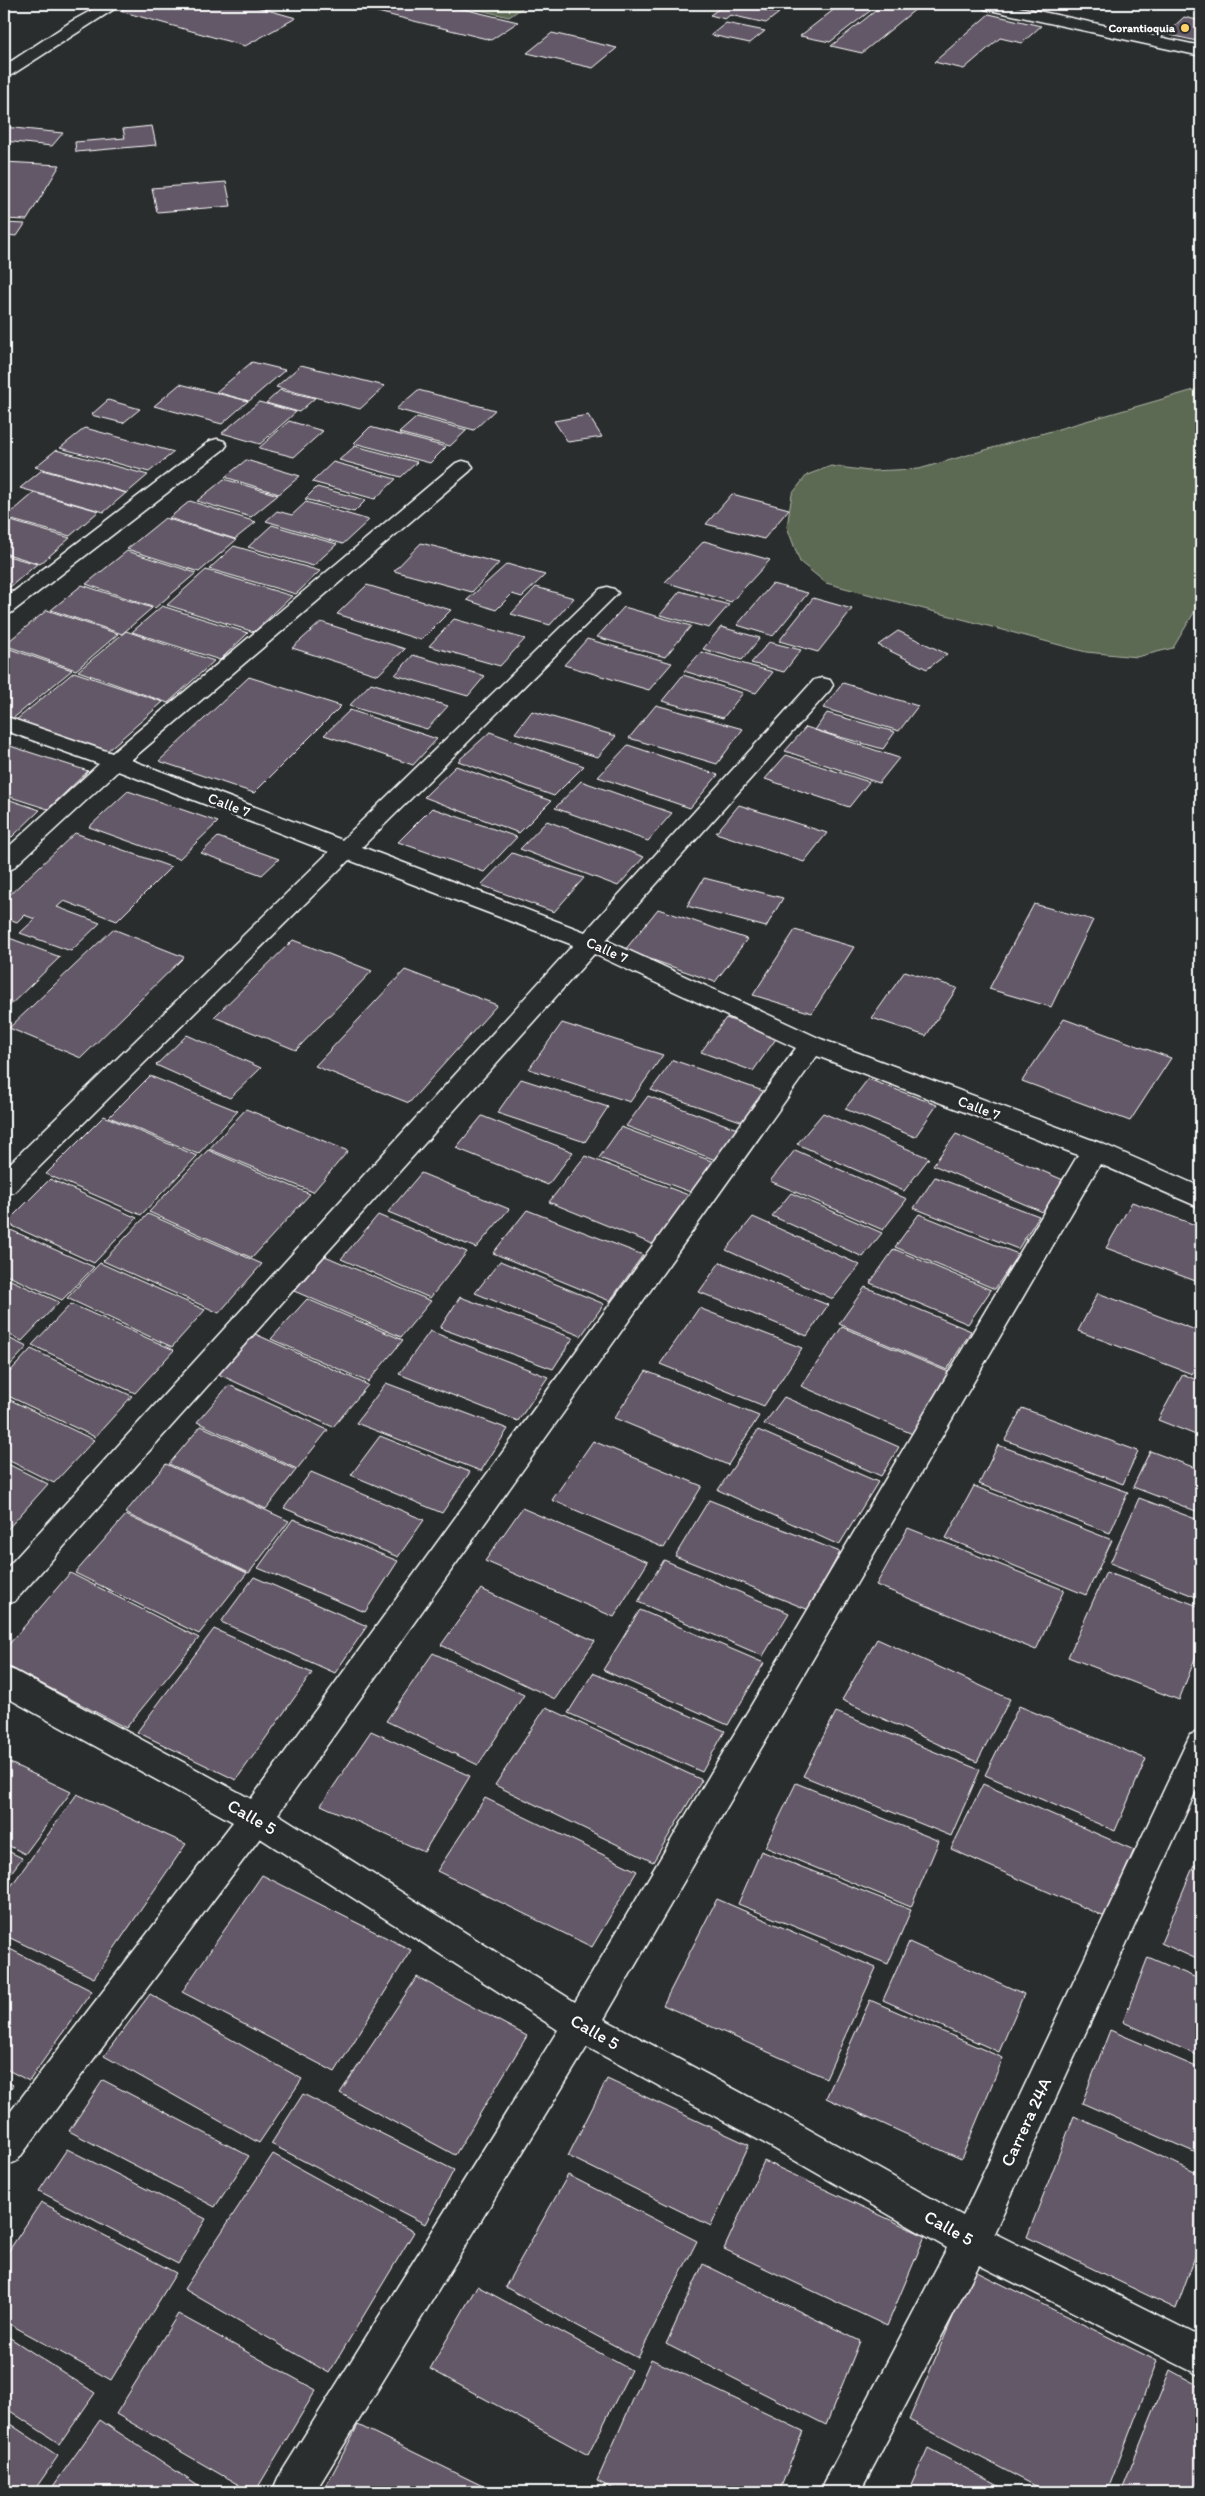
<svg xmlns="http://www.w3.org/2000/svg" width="1205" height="2496" font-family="Itim,sans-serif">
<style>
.green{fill:#5d6a52;stroke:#aeb4a8}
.building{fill:#645968;stroke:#fff}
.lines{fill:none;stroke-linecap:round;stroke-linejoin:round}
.minor-casing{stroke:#fff;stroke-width:3}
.minor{fill:#2a2d2e;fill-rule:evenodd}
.poi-dot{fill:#ffd166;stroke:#2a2d2e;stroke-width:2}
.labels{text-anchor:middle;stroke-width:5;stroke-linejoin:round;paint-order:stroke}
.far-poi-label{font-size:12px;font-weight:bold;fill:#fff;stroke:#2a2d2e;text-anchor:end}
.street-label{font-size:15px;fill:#fff;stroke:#2a2d2e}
.near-street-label{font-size:18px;fill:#fff;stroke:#2a2d2e}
</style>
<rect width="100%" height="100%" fill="#2a2d2e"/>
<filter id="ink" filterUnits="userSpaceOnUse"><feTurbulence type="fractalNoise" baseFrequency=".02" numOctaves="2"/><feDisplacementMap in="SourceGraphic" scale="10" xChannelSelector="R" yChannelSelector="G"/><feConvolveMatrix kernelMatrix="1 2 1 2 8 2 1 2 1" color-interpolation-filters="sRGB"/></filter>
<g filter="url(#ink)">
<path class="green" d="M 454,4 L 528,4 L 509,17 Z
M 1201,388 L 1201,601 L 1173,648 L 1137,657 L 1086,652 L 826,583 L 800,562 L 787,527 L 792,494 L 807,475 L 831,466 L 869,471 L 919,469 Z"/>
<path class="building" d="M 133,4 L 246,4 L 296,18 L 245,46 L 120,11 Z
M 351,4 L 442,4 L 518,22 L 491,40 L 349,5 Z
M 726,4 L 737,4 L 779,13 L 766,23 L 730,15 L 725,19 L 710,15 Z
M 762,4 L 801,4 L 793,10 Z
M 841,4 L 879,4 L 830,42 L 800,36 Z
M 884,4 L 922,4 L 862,53 L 831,46 Z
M 1185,4 L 1201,4 L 1201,10 L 1182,6 Z
M 989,14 L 1041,26 L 1022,43 L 1000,38 L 964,69 L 934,62 Z
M 1184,17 L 1201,21 L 1201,42 L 1166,34 Z
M 726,23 L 765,31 L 750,43 L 711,35 Z
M 552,33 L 617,48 L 593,68 L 527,53 Z
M 152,126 L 156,145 L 76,152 L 75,142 L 125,138 L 123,129 Z
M 4,127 L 63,133 L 52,146 L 4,141 Z
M 4,162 L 60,165 L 27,220 L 4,219 Z
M 226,182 L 231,206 L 157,212 L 152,188 Z
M 4,223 L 25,224 L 17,236 L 4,235 Z
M 252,362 L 285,370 L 249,401 L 216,392 Z
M 301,365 L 385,386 L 360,409 L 276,387 Z
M 180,384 L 248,401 L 222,424 L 154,406 Z
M 280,390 L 315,398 L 299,412 L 266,403 Z
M 418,390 L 495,410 L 474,430 L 396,409 Z
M 108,400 L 140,409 L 123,423 L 91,415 Z
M 259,402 L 296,412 L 260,444 L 222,433 Z
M 588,415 L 602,437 L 568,442 L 554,421 Z
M 417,417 L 467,430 L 450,446 L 399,433 Z
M 289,421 L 323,431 L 294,457 L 259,448 Z
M 370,427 L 446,447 L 430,463 L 354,443 Z
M 85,428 L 174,452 L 149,472 L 60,448 Z
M 355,446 L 417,462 L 401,477 L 339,460 Z
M 56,450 L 148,475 L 127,493 L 35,467 Z
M 246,460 L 300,476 L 279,494 L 225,477 Z
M 333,462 L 396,479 L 375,499 L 312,482 Z
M 42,470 L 126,493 L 104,512 L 20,488 Z
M 224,479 L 278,495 L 251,517 L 197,501 Z
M 317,487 L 366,500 L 354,512 L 305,499 Z
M 34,493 L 99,511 L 70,536 L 5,518 Z
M 732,494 L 789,509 L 764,539 L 706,524 Z
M 190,501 L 256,522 L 235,539 L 169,518 Z
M 306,502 L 369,520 L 343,544 L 266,521 L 277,511 L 292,515 Z
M 165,518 L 236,540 L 199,572 L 127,549 Z
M 4,519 L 70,538 L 40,564 L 4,553 Z
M 272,525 L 319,539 L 337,544 L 313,566 L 248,547 Z
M 704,541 L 770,560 L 731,602 L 665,582 Z
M 421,543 L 499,563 L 472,592 L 394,571 Z
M 234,546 L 320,571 L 296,594 L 209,569 Z
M 127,551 L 196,573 L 155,608 L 86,584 Z
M 4,555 L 37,564 L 10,587 L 4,585 Z
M 507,564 L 545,575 L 522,597 L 512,594 L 496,610 L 467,600 Z
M 206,570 L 292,596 L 254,632 L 167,605 Z
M 772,584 L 808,593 L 773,636 L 737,625 Z
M 82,585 L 152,608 L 122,634 L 51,610 Z
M 367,585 L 451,610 L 421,640 L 337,614 Z
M 4,587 L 14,591 L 4,599 Z
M 536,587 L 574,598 L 550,625 L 511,614 Z
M 680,591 L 729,605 L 709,628 L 660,615 Z
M 813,598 L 852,609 L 818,652 L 779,641 Z
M 162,606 L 248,633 L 220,660 L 132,632 Z
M 624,607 L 691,626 L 665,657 L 597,637 Z
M 47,610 L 118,634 L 76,670 L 4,645 Z
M 454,619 L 525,639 L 500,666 L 429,646 Z
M 321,622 L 405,649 L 378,675 L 292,648 Z
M 721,627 L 760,638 L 742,660 L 703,649 Z
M 126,631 L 214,661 L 168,703 L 78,671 Z
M 898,631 L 947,654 L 927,669 L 878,645 Z
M 587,639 L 672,663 L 649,690 L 564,665 Z
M 769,642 L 801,650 L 784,672 L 751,663 Z
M 4,647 L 72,670 L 11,720 L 4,718 Z
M 701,652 L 773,672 L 756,693 L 684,671 Z
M 413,655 L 485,676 L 468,696 L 395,675 Z
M 74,672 L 163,702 L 106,752 L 16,720 Z
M 683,675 L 743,693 L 723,718 L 662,701 Z
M 249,677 L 341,706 L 254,793 L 159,761 Z
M 371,683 L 448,706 L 427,729 L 349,706 Z
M 843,683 L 918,706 L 899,731 L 823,708 Z
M 656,705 L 743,729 L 717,764 L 629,738 Z
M 350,710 L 437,739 L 413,765 L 324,735 Z
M 532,711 L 616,736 L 598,757 L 515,733 Z
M 827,713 L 895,732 L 883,749 L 815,730 Z
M 806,727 L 899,758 L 879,783 L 785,751 Z
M 490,732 L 584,766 L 554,796 L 458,761 Z
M 4,744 L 88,771 L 48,809 L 4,795 Z
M 628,745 L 718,775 L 690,808 L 598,777 Z
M 786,755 L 869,782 L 849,807 L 765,779 Z
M 456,766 L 551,801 L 519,833 L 424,797 Z
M 581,781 L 672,813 L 648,841 L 555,808 Z
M 128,791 L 218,822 L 179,859 L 89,827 Z
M 4,798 L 40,810 L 12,837 L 4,834 Z
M 739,805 L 827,833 L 804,862 L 716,833 Z
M 432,808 L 517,837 L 484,872 L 398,842 Z
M 547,821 L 644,857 L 618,886 L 520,849 Z
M 75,833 L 171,867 L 117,921 L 64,901 L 57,907 L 100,923 L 71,951 L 20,933 L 35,919 L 24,915 L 17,922 L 4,917 L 4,900 Z
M 218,837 L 279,859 L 262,875 L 201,853 Z
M 512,853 L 584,878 L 554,912 L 481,885 Z
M 704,878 L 783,898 L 766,927 L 687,906 Z
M 1034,904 L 1093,920 L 1051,1007 L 989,989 Z
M 658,909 L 747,939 L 715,982 L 625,950 Z
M 113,929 L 184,957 L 81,1058 L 9,1028 Z
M 795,930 L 854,947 L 812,1013 L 753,995 Z
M 4,936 L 60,957 L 4,1011 Z
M 293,940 L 372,971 L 296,1050 L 214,1017 Z
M 405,970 L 497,1005 L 409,1103 L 315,1066 Z
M 905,971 L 957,988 L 926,1036 L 872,1018 Z
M 726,1018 L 778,1036 L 753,1071 L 701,1052 Z
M 1064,1019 L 1171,1058 L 1130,1121 L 1022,1081 Z
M 562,1023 L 663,1055 L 630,1102 L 529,1069 Z
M 187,1035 L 261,1068 L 230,1098 L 156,1065 Z
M 673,1060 L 769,1093 L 749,1124 L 651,1090 Z
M 150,1076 L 238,1111 L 198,1154 L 109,1117 Z
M 521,1079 L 608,1107 L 585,1142 L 497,1113 Z
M 868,1079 L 937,1105 L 915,1137 L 845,1109 Z
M 648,1096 L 740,1130 L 718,1161 L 626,1126 Z
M 246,1109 L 348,1151 L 313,1192 L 209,1149 Z
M 823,1113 L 929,1158 L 904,1191 L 797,1144 Z
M 104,1116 L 197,1156 L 141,1215 L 46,1174 Z
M 482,1116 L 573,1152 L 548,1185 L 456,1148 Z
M 621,1127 L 714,1162 L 693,1193 L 599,1158 Z
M 956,1134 L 1068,1182 L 1045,1213 L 933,1165 Z
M 208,1150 L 310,1194 L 252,1258 L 149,1212 Z
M 795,1150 L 907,1199 L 883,1230 L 770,1181 Z
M 585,1156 L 691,1196 L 655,1245 L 549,1202 Z
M 421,1173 L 509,1209 L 476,1248 L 388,1212 Z
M 935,1177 L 1039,1216 L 1018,1249 L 914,1208 Z
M 50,1179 L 137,1218 L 94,1263 L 6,1223 Z
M 791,1193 L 882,1233 L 863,1257 L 772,1216 Z
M 1132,1202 L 1201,1227 L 1201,1283 L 1106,1248 Z
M 527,1210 L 643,1255 L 610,1301 L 493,1253 Z
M 148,1214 L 262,1264 L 219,1313 L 103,1261 Z
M 919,1214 L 1018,1254 L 995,1289 L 895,1247 Z
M 378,1215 L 467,1252 L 430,1298 L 341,1259 Z
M 753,1217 L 860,1265 L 833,1299 L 726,1250 Z
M 4,1227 L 94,1267 L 62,1300 L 4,1274 Z
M 894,1249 L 991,1290 L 968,1324 L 870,1283 Z
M 325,1256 L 431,1301 L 401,1337 L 294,1291 Z
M 500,1261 L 604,1304 L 581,1336 L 475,1293 Z
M 720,1262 L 828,1305 L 807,1336 L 699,1292 Z
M 100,1263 L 205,1310 L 172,1347 L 67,1298 Z
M 4,1277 L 59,1302 L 22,1341 L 4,1332 Z
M 865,1287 L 971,1331 L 947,1370 L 839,1324 Z
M 1098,1293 L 1201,1332 L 1201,1355 L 1192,1374 L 1078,1331 Z
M 460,1297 L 573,1338 L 553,1369 L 440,1328 Z
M 307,1299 L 403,1340 L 368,1382 L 271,1339 Z
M 71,1304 L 174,1350 L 135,1393 L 32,1345 Z
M 699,1308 L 802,1348 L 764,1406 L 660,1364 Z
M 842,1327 L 953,1374 L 915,1435 L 801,1386 Z
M 430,1331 L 548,1377 L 518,1421 L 399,1374 Z
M 253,1333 L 368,1385 L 333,1427 L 218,1374 Z
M 4,1336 L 27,1347 L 4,1372 Z
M 31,1349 L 132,1396 L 95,1437 L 4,1394 L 4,1378 Z
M 646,1371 L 759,1416 L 728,1465 L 614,1418 Z
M 1183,1374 L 1201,1382 L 1201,1437 L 1158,1420 Z
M 386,1383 L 508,1429 L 481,1471 L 356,1423 Z
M 229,1385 L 328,1430 L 297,1469 L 197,1422 Z
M 4,1397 L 94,1440 L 54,1483 L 4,1458 Z
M 784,1397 L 899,1447 L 881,1476 L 764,1424 Z
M 1022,1408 L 1138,1451 L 1123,1484 L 1005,1440 Z
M 201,1426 L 296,1470 L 266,1509 L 169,1464 Z
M 758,1430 L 878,1482 L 839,1545 L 718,1490 Z
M 380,1436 L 470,1472 L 442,1513 L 351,1475 Z
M 593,1441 L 702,1486 L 664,1548 L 552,1500 Z
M 998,1445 L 1128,1492 L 1110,1533 L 979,1484 Z
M 1150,1451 L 1201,1470 L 1201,1513 L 1133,1487 Z
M 4,1462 L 48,1484 L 5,1532 L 4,1531 Z
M 166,1464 L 289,1521 L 249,1573 L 125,1513 Z
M 311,1472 L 424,1520 L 398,1557 L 284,1508 Z
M 974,1486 L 1112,1540 L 1086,1595 L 946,1538 Z
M 1139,1498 L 1201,1521 L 1201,1599 L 1110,1563 Z
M 709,1500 L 840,1552 L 809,1610 L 675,1556 Z
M 522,1508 L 648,1562 L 614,1617 L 485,1561 Z
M 126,1515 L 247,1573 L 199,1634 L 75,1573 Z
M 293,1519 L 398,1561 L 365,1612 L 258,1568 Z
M 908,1528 L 1064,1590 L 1036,1650 L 876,1585 Z
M 664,1560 L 789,1613 L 763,1656 L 638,1602 Z
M 1106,1572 L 1201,1607 L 1201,1643 L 1179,1700 L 1068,1657 Z
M 70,1573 L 199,1638 L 126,1728 L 4,1664 L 4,1650 Z
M 254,1577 L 367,1626 L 335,1673 L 221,1622 Z
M 481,1589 L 595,1641 L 555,1699 L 441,1645 Z
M 640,1610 L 764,1663 L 728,1725 L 603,1670 Z
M 214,1629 L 312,1673 L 236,1780 L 137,1732 Z
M 877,1639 L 1010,1699 L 977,1762 L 842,1700 Z
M 433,1653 L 524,1695 L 478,1765 L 386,1721 Z
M 593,1673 L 725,1731 L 702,1772 L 568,1713 Z
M 1019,1706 L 1146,1759 L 1115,1831 L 985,1775 Z
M 546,1707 L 702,1780 L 653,1862 L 495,1785 Z
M 836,1712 L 980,1770 L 951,1836 L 803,1776 Z
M 371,1731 L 470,1776 L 424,1852 L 321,1805 Z
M 4,1760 L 71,1792 L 25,1854 L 4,1843 Z
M 796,1783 L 939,1841 L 911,1907 L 765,1847 Z
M 983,1784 L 1134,1850 L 1105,1917 L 951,1849 Z
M 77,1794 L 186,1844 L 94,1978 L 4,1935 L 4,1896 Z
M 485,1798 L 637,1871 L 592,1947 L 437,1871 Z
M 4,1849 L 22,1858 L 4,1882 Z
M 761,1851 L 911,1910 L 888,1964 L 738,1904 Z
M 1194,1865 L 1201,1868 L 1201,1961 L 1161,1943 Z
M 262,1875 L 411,1950 L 335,2072 L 182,1992 Z
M 717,1899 L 876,1968 L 826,2078 L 663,2005 Z
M 909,1942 L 1024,1994 L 999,2052 L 883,2000 Z
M 4,1946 L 92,1991 L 29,2081 L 4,2068 Z
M 1148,1957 L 1201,1980 L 1201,2057 L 1123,2022 Z
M 417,1977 L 527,2036 L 455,2155 L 340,2093 Z
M 150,1994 L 302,2079 L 259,2143 L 104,2056 Z
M 870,2000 L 1003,2058 L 961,2159 L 826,2098 Z
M 1110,2030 L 1201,2069 L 1201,2155 L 1082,2103 Z
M 607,2079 L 749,2145 L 711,2226 L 568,2156 Z
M 4,2080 L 13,2085 L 4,2098 Z
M 103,2080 L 249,2156 L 215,2207 L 69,2131 Z
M 303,2094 L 454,2170 L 425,2224 L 271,2144 Z
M 1074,2116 L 1201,2175 L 1201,2240 L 1176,2309 L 1027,2237 Z
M 67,2149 L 206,2219 L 178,2264 L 39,2191 Z
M 273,2154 L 414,2232 L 329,2373 L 184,2289 Z
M 764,2161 L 925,2236 L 887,2326 L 724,2249 Z
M 568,2175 L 697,2241 L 638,2358 L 505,2287 Z
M 41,2202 L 176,2273 L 111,2380 L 4,2321 L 4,2258 Z
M 703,2264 L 860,2341 L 826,2425 L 666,2344 Z
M 973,2270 L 1157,2361 L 1107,2492 L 1047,2492 L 909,2420 Z
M 477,2286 L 631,2370 L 588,2455 L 430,2369 Z
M 178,2314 L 316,2390 L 255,2492 L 251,2492 L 116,2414 Z
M 4,2334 L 95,2393 L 60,2444 L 4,2407 Z
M 651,2359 L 803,2431 L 779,2492 L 620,2492 L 597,2481 Z
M 1170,2370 L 1201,2387 L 1201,2492 L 1121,2492 Z
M 4,2420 L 58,2456 L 33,2492 L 4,2492 Z
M 100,2420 L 207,2492 L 49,2492 Z
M 358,2425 L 495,2492 L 328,2492 L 324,2490 Z
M 928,2448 L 1010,2492 L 908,2492 Z"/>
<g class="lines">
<defs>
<path id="minor" d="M 103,4 L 122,4 L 10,76 L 4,78 L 4,66 L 72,21 Z
M 977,4 L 1005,4 L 1201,46 L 1201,56 L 985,9 Z
M 217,439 L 224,441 L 227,445 L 224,449 L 11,613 L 4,615 L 4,599 L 210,441 Z
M 463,461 L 470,463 L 473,467 L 470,471 L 131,760 L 342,840 L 600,589 L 607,587 L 614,589 L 618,593 L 614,597 L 362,847 L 585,932 L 814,680 L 822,678 L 830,680 L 833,685 L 830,690 L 606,940 L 821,1039 L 1103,1144 L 1201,1187 L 1201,1208 L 1100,1164 L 604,2019 L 792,2120 L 963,2216 L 1190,1735 L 1201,1731 L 1201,1780 L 994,2233 L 1201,2337 L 1201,2376 L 979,2265 L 860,2492 L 819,2492 L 947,2248 L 766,2144 L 587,2047 L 315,2492 L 272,2492 L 278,2478 L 558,2030 L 260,1838 L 17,2161 L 4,2167 L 4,2120 L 233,1822 L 4,1696 L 4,1667 L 15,1671 L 251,1799 L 796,1048 L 594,954 L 15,1601 L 4,1605 L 4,1571 L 573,945 L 349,860 L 14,1192 L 4,1195 L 4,1169 L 329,852 L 118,771 L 12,869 L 4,871 L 4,851 L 99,764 L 4,730 L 4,716 L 112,753 L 456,463 ZM 817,1056 L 1078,1155 L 575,2002 L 278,1814 Z"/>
</defs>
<use href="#minor" class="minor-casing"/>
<use href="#minor" class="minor"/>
</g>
</g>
<circle class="poi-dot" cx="1185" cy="28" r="5"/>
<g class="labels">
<g class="far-poi-label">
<text x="1175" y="32">Corantioquia</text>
</g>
<g class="street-label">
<text transform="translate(229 805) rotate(21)" y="5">Calle 7</text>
<text transform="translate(607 950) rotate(24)" y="5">Calle 7</text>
<text transform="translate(979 1108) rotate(21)" y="5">Calle 7</text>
</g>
<g class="near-street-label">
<text transform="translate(252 1817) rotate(30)" y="6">Calle 5</text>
<text transform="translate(595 2032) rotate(30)" y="6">Calle 5</text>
<text transform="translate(1026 2122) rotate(-65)" y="6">Carrera 24A</text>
<text transform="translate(949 2228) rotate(29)" y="6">Calle 5</text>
</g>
</g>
<rect width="1205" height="2496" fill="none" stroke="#2a2d2e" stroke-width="20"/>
<rect x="10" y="10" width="1185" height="2476" fill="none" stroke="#fff" stroke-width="2" filter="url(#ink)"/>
</svg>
